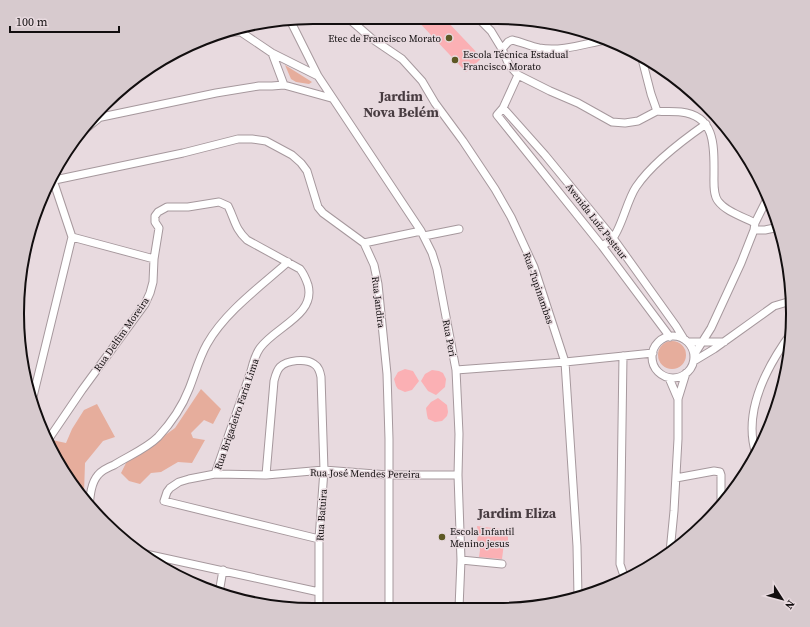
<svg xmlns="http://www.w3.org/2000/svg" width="810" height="627" font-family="'Source Serif 4',serif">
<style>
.green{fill:#e6ad9c}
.building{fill:#fbb0b4}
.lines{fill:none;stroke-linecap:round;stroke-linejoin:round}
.minor-casing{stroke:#a6989d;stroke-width:9}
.minor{stroke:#fff;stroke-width:7}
.poi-dot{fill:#5d5824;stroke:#e8dadf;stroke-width:1.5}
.labels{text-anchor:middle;stroke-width:3;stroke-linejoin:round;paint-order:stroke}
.poi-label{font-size:10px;fill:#120e0f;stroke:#e8dadf;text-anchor:start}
.street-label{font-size:10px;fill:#120e0f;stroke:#e8dadf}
.district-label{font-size:14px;font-weight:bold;fill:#483c41;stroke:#e8dadf}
.rim{fill:none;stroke:#120e0f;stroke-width:2}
</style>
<rect width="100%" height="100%" fill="#e8dadf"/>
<path class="green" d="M 285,65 L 312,82 L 309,84 L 296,82 L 291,79 Z
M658 355a14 14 0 1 1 28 0a14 14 0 1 1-28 0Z
M 201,389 L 221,409 L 213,424 L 204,420 L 191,433 L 193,438 L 205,440 L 192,463 L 178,462 L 161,472 L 151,473 L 140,484 L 129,481 L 121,473 L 127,461 L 139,454 L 175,428 Z
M 97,404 L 115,437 L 103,441 L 85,463 L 84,493 L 79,493 L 57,462 L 50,444 L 52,440 L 66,443 L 72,429 L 84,410 Z"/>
<path class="building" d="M 414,17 L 443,17 L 482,58 L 466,72 Z
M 405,369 L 413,371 L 419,381 L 412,390 L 405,392 L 398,389 L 396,386 L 394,379 L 398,372 Z
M 432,370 L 439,371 L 443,373 L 446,379 L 445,387 L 436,395 L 428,391 L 421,381 L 425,374 Z
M 438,398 L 447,405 L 448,412 L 447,416 L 442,421 L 435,422 L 428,419 L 427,415 L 426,408 L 431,402 Z
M 477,526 L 508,530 L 508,544 L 504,543 L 502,559 L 479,557 L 480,550 L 478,541 L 477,541 L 478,534 Z"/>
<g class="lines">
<defs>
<path id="minor" d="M 347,17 L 371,38 L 402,59 L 422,81 L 435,103 L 463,141 L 495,189 L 511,217 L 534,267 L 565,362 L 577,546 L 578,597
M 478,18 L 491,31 L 502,49 L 509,65 L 518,75 L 550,91 L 578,103 L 612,122 L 625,123 L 638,121 L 657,111
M 290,20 L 318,76 L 421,231 L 432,253 L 437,269 L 456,370 L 459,434 L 458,475 L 461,560 L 459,608
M 235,28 L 272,53 L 318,76
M 224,32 L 240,32
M 502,49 L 508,42 L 512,40 C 521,42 530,46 539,48 C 561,52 584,44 605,40
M 272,53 L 284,85
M 642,59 L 651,94 L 657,111
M 518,75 L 503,108 L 497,115 L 602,246 L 670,337
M 503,108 L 545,155 L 613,238 L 676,326 L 684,339
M 657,111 C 665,112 673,111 681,112 C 716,116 714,147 714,174 C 714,183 713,194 718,201 C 726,212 744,217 755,223
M 92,119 L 216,93 L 259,86 L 272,86 L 284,85 L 331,98
M 83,131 L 99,118
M 53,173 L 53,180 L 72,237 L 154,259
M 50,181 L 183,153 L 238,139 L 252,139 L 266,141 L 292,155 L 301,163 L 307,171 L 318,207 L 323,213 L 364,243 L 374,265 L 378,284 L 387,374 L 389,439 L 389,607
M 754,230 L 765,230 L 779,227
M 424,236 L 459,229
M 364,243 L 421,231
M 602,246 C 605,244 609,242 612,239 C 621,230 627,200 636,187 C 652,163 683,140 706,124
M652 357a21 21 0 1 1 42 0a21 21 0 1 1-42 0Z
M 688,342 L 724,342
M 694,355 L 711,328 L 741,263 L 754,230 L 755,223 L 768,197
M 623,356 L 620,564 L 625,579
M 694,361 L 714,349 L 774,306 L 791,301
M 456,370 L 565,362 L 653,353
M 669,378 L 678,399
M 32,401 L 72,237
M 48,440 L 82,390 L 145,304 L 150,293 L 153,282 L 154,259 L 159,228 L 155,222 L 155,216 L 158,212 L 167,207 L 188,207 L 219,202 L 228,206 C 235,220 235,229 247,240 L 300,269 C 304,274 306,279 308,285 C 316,315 275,327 260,348 C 255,355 253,363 251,371 L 215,474
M 756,454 C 742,411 767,366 792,332
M 266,475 L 274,381 C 275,377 277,370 280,367 C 287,360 306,358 314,364 C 319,367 320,372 321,377 L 324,470 L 319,539 L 319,606
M 676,478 L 714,471 L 720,472 L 721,475 L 721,506
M 89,507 C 90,496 91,483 98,475 C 102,470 109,467 114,465 C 128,456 146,449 158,437 C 171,423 182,407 189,389 C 195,374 199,358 207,344 C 225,312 261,286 288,262
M 319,539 L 164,501 L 167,492 L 170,488 L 179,482 L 189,479 L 215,474 L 266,475 L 324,470 L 388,475 L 458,475
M 670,552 L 674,511 L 678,439 L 678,399 L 686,373
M 141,553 L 319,592
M 461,560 L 502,564
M 219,593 L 223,570"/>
</defs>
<use href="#minor" class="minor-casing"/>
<use href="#minor" class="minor"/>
</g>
<g class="poi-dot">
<circle cx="449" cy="38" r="4"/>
<circle cx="455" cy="60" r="4"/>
<circle cx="442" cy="537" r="4"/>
</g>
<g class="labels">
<g class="poi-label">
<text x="441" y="42" text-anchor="end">Etec de Francisco Morato</text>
<text x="463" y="58">Escola Técnica Estadual<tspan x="463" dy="12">Francisco Morato</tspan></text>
<text x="450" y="535">Escola Infantil<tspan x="450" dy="12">Menino jesus</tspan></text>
</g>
<g class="street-label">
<text transform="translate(597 221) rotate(52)" y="4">Avenida Luiz Pasteur</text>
<text transform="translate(539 288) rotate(71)" y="4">Rua Tupinambas</text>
<text transform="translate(379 302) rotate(83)" y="4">Rua Jandira</text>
<text transform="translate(121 334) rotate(-55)" y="4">Rua Delfim Moreira</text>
<text transform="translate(450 338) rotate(79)" y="4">Rua Peri</text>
<text transform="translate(236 414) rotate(-71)" y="4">Rua Brigadeiro Faria Lima</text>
<text transform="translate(365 473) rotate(1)" y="4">Rua José Mendes Pereira</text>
<text transform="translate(321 515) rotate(-86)" y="4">Rua Batuira</text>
</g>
<g class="district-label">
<text x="401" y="101">Jardim<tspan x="401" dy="16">Nova Belém</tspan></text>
<text x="517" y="518">Jardim Eliza</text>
</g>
</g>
<path d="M0 0H810V627H0ZM313 24H497A289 289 0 0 1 786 313V314A289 289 0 0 1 497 603H313A289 289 0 0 1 24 314V313A289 289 0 0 1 313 24Z" fill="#d7cace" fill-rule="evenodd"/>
<path class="rim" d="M313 24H497A289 289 0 0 1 786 313V314A289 289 0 0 1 497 603H313A289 289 0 0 1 24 314V313A289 289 0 0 1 313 24Z"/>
<g transform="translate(782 599) rotate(126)" stroke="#e8dadf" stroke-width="3" paint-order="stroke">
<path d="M0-3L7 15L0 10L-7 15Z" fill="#120e0f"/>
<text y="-6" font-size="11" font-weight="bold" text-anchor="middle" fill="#120e0f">N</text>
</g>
<path d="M10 26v6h109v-6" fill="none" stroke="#120e0f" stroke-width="2"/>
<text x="16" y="26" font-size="12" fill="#120e0f" stroke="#e8dadf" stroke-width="3" paint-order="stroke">100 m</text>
</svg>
